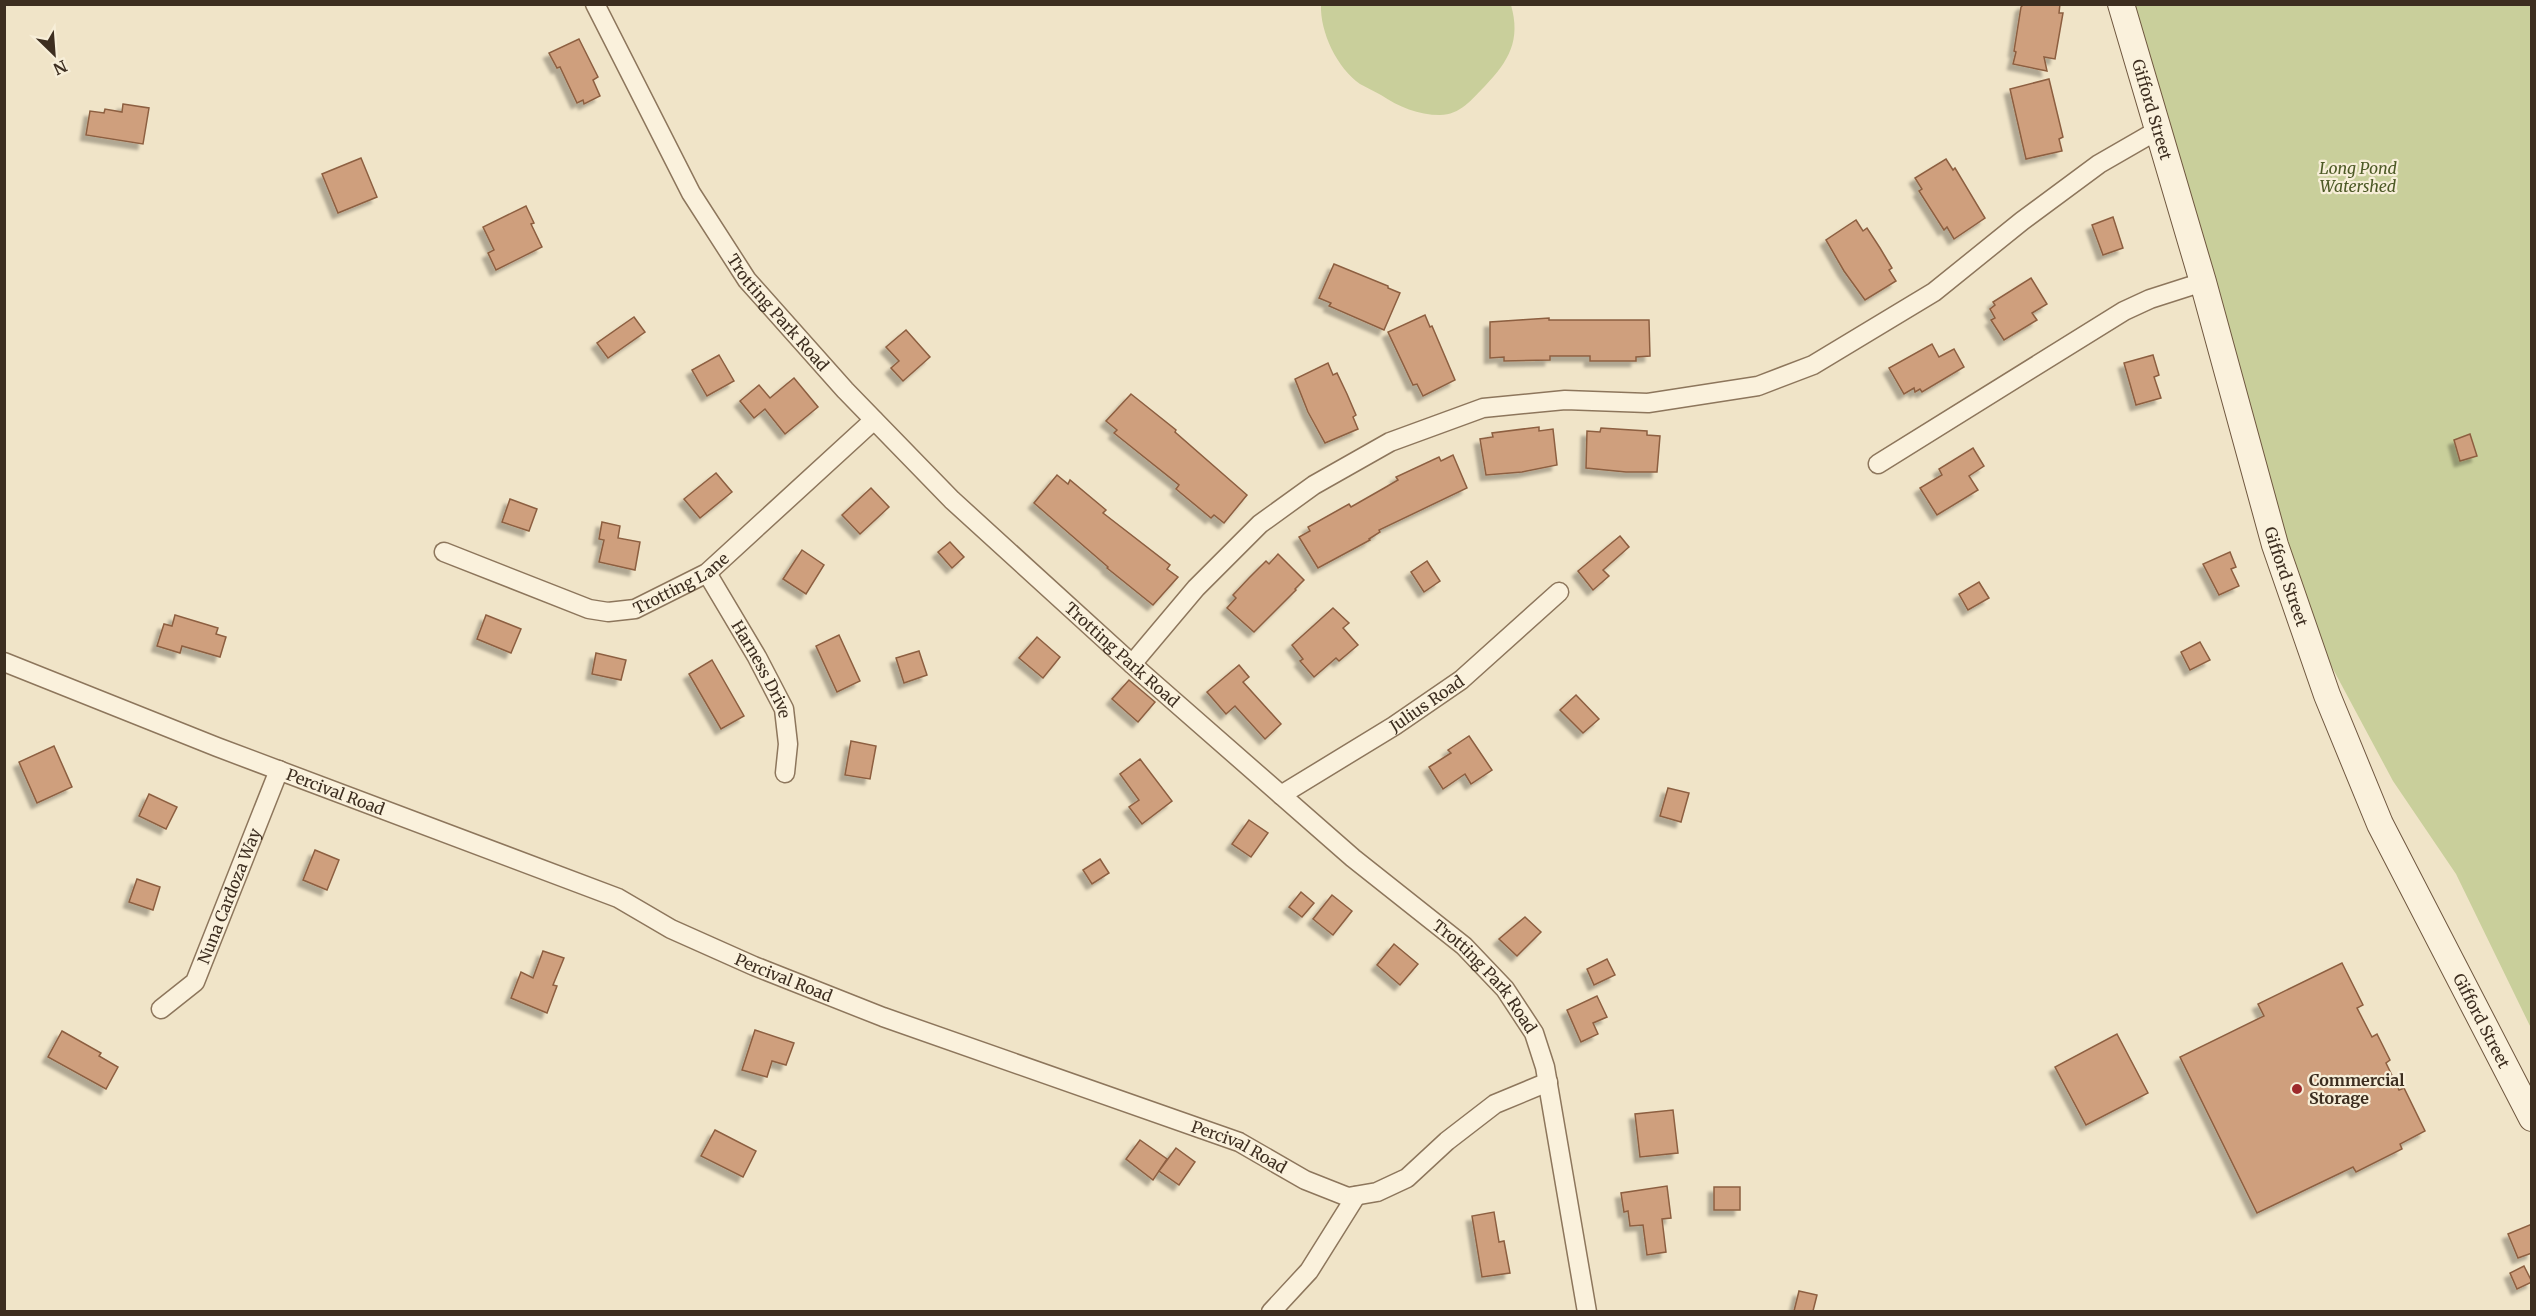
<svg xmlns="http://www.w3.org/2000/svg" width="2536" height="1316" viewBox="0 0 2536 1316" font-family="Merriweather,serif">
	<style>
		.green { fill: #c9cf9b }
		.building { fill: #cf9f7d; stroke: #8d5f41; stroke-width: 1.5; filter: url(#shadow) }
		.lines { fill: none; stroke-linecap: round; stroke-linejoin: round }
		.minor-casing { stroke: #8d765c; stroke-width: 21 }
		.secondary-casing { stroke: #6f573f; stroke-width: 28 }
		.minor { stroke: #faf1dc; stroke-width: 18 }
		.secondary { stroke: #faf1dc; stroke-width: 26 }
		.poi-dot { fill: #9e2a2b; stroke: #f7eed8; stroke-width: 2 }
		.labels { text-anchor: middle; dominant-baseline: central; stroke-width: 4.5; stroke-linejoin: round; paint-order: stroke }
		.street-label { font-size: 16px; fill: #3d2e20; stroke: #f7eed8 }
		.park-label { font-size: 16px; font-style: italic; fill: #4d5a26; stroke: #f7eed8 }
		.poi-label { font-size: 16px; font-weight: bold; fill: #3d2e20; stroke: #f7eed8; text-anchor: start }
	</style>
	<defs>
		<filter id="shadow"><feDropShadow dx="-5.5" dy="5.5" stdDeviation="1.5" flood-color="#0004"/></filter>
	</defs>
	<rect width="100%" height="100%" fill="#f0e4c8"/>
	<!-- green -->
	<g class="green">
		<path d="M1321,5H1511C1521,40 1509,61 1485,86C1472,99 1460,115 1440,115C1418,115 1399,107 1381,95C1374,91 1367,88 1360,84C1337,68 1320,32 1321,5Z"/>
		<path d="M2135,5H2531V1028L2456,874L2393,781L2303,613L2154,85Z"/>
	</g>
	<!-- building -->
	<g class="building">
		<path d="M2024,4H2060L2059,13H2063L2055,59L2044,57L2047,71L2013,64L2016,52L2014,51L2021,7Z"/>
		<path d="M579,39L598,77L593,80L600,96L584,104L583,100L577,103L560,67L557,68L549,53Z"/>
		<path d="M2049,79L2063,137L2059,139L2062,151L2026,159L2010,89Z"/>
		<path d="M123,104L149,108L143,144L86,135L90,111L104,113L105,109L122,112Z"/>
		<path d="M361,158L377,197L338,213L322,174Z"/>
		<path d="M1946,159L1953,170L1955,168L1985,218L1954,239L1947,227L1944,230L1919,191L1922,189L1915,178Z"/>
		<path d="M526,206L534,223L531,224L542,247L496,270L488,253L494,250L483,227Z"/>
		<path d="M2113,217L2123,248L2103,255L2092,225Z"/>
		<path d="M1856,220L1863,231L1867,228L1880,248L1892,268L1889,270L1896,281L1865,300L1844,271L1826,240Z"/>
		<path d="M1334,264L1388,286V288L1400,293L1384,330L1329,306L1331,303L1319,298Z"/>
		<path d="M2031,278L2047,304L2032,313L2037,320L2004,340L1991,320L1995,318L1990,309L1995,305L1993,302Z"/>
		<path d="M1425,315L1430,327L1432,326L1455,380L1423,396L1417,384L1413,385L1388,332Z"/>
		<path d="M634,317L645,332L608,358L597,343Z"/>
		<path d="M1549,318V320H1649L1650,356L1636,357V361H1590V356H1550V360L1504,361V357L1490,358V322Z"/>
		<path d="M906,330L930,357L903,381L891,368L899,361L886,347Z"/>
		<path d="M1932,344L1939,357L1954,349L1964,367L1922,392L1920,389L1915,392L1914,388L1904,394L1889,368Z"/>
		<path d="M719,355L734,381L707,396L692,370Z"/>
		<path d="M2153,355L2159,375L2154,377L2161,398L2136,405L2124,363Z"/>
		<path d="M1328,363L1333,375L1337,373L1347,394L1356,415L1353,417L1358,429L1325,443L1308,412L1295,379Z"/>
		<path d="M794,378L818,407L785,434L765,409L754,418L740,401L759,385L770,398Z"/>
		<path d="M1131,394L1176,430L1175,432L1247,495L1224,523L1214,515L1211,518L1176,489L1179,485L1114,433L1117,430L1106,421Z"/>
		<path d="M1539,427V431L1553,429L1557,465L1522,472L1486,475L1480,439L1493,437L1492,433Z"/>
		<path d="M1601,428L1647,431V435L1660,436L1657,472H1626L1586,468L1587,431L1600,432Z"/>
		<path d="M2470,434L2477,456L2460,461L2454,440Z"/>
		<path d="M1973,448L1984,466L1969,476L1978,490L1937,515L1920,488L1942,475L1939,469Z"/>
		<path d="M1453,455L1467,488L1379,530L1380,532L1369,539L1370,540L1318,568L1299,537L1310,531L1308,527L1349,504L1351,507L1386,487L1398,480L1396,477L1439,457L1441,461Z"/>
		<path d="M716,473L732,492L700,518L684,499Z"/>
		<path d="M1057,475L1068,484L1070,480L1106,510L1103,513L1170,565L1167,569L1178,577L1153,605L1107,568L1108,567L1034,503Z"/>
		<path d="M871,488L889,507L860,534L842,515Z"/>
		<path d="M510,499L537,509L529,531L502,522Z"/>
		<path d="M602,522L620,526L618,538L640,542L635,570L599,562L604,540L599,539Z"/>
		<path d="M1620,536L1629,547L1603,570L1609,576L1593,590L1578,571Z"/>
		<path d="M950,542L964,557L952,568L938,552Z"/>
		<path d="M802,550L824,565L806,594L783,579Z"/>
		<path d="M2230,552L2236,567L2231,569L2239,586L2219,595L2203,564Z"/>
		<path d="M1278,554L1304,580L1295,589L1296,590L1254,632L1227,608L1236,598L1233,595L1249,578L1266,561L1269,564Z"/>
		<path d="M1427,561L1440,581L1424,592L1411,572Z"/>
		<path d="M1979,582L1989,598L1968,610L1959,594Z"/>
		<path d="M1333,608L1349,623L1343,628L1358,645L1339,661L1336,658L1314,677L1300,661L1303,659L1292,645Z"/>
		<path d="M175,615L218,628L216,634L226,637L220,657L182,646L180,653L157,646L164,624L172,626Z"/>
		<path d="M486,615L521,629L511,653L477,639Z"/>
		<path d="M839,635L860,681L837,692L816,646Z"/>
		<path d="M1037,637L1060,657L1043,678L1019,658Z"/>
		<path d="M2200,642L2210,660L2190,670L2181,652Z"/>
		<path d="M919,651L927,675L904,683L896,658Z"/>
		<path d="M596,653L626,660L621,680L592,674Z"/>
		<path d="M712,660L744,716L721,729L689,674Z"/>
		<path d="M1239,665L1249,677L1243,682L1281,724L1265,739L1235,706L1226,714L1207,692Z"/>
		<path d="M1129,680L1155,702L1138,722L1112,699Z"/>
		<path d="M1576,695L1599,719L1583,733L1560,710Z"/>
		<path d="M1469,736L1492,770L1471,784L1465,774L1443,789L1429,767L1451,753L1448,750Z"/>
		<path d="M851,741L876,746L870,779L845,775Z"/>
		<path d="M54,746L72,787L37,803L19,762Z"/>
		<path d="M1140,759L1172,801L1142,824L1129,807L1139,800L1120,774Z"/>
		<path d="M1668,788L1689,793L1681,822L1660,816Z"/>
		<path d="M149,794L177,807L166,829L139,816Z"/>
		<path d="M1249,820L1268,833L1251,857L1232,844Z"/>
		<path d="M315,850L339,860L327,890L303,880Z"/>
		<path d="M1100,859L1109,873L1092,884L1083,870Z"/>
		<path d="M137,879L160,887L153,910L129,902Z"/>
		<path d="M1301,892L1314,903L1302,917L1289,907Z"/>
		<path d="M1332,895L1352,911L1333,935L1313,919Z"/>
		<path d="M1525,917L1541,932L1517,956L1499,939Z"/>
		<path d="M1394,944L1418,964L1400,985L1377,965Z"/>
		<path d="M543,951L564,958L553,985L557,986L547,1013L511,998L521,972L533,978Z"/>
		<path d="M1607,959L1615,975L1594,985L1587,969Z"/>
		<path d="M2342,963L2363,1005L2357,1008L2372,1037L2377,1034L2390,1060L2386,1063L2399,1090L2404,1088L2425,1131L2400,1144L2402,1149L2356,1172L2353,1167L2257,1213L2180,1057L2264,1016L2258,1004Z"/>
		<path d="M1597,996L1607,1017L1593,1023L1598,1034L1581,1042L1567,1010Z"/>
		<path d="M755,1030L794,1043L786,1065L772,1061L767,1077L742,1070Z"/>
		<path d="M62,1031L101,1053L99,1056L118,1067L106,1089L48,1057Z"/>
		<path d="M2117,1034L2148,1093L2086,1125L2055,1067Z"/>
		<path d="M1673,1110L1678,1153L1640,1157L1635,1114Z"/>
		<path d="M715,1130L756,1151L743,1177L701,1156Z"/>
		<path d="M1140,1140L1167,1159L1153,1180L1126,1159Z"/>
		<path d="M1176,1148L1195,1162L1179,1185L1159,1171Z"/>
		<path d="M1667,1186L1671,1218L1662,1219L1666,1252L1647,1255L1643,1225L1630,1226L1628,1211L1624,1212L1621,1193Z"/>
		<rect x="1714" y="1187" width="26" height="23"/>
		<path d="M1494,1212L1499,1242L1504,1241L1510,1273L1482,1277L1472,1216Z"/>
		<path d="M2532,1224V1253L2518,1258L2508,1234Z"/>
		<path d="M2524,1266L2532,1282L2517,1289L2510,1273Z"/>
		<path d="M1799,1291L1817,1295L1813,1311H1794Z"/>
	</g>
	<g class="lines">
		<!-- minor casing -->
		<g class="minor-casing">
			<g id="minor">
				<path id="s1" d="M595,4L691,193L747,280L845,390L952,500L1143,674L1353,858L1464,946L1505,989L1534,1033L1545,1067L1587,1312"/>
				<path d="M1878,464L2124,311L2150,299L2203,282"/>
				<path id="s2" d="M444,552L589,609L608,612L635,609L707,573L874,420"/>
				<path id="s3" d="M707,573L757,657L784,709L788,744L785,773"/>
				<path id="s4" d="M4,662L217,747L618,898L671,929L754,966L883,1017L1239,1142L1305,1180L1348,1197L1377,1192L1407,1178L1447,1141L1495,1104L1548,1082"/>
				<path d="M1132,664L1196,588L1260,524L1314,485L1390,442L1483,408L1565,400L1648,403L1758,386L1813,365L1934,292L2022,221L2099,164L2158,130"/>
				<path id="s5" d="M1281,795L1394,726L1461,680L1559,592"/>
				<path id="s6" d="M161,1009L195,982L279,770"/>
				<path d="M1271,1312L1309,1271L1356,1196"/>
			</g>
		</g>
		<!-- secondary casing -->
		<g class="secondary-casing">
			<g id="secondary">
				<path id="s7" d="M2121,4L2203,282L2275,545L2327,695L2380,824L2532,1118"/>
			</g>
		</g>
		<!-- minor -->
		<use href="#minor" class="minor"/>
		<!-- secondary -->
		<use href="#secondary" class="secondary"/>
	</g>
	<!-- markers -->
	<circle class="poi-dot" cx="2297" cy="1089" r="6"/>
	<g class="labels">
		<!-- street labels -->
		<g class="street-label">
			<text stroke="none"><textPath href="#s7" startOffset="110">Gifford Street</textPath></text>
			<text stroke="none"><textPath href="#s1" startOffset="360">Trotting Park Road</textPath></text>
			<text stroke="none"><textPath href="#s7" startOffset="596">Gifford Street</textPath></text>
			<text stroke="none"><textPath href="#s2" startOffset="255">Trotting Lane</textPath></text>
			<text stroke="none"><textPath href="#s1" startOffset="846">Trotting Park Road</textPath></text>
			<text stroke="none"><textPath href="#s3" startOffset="111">Harness Drive</textPath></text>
			<text stroke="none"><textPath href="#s5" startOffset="172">Julius Road</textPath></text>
			<text stroke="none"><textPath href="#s4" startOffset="356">Percival Road</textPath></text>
			<text stroke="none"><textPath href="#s6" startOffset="136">Nuna Cardoza Way</textPath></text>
			<text stroke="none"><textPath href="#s4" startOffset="842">Percival Road</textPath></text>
			<text stroke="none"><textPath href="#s1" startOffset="1332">Trotting Park Road</textPath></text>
			<text stroke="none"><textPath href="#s7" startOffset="1082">Gifford Street</textPath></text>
			<text stroke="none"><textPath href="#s4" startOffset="1328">Percival Road</textPath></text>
		</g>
		<!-- park labels -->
		<g class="park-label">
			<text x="2358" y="168">Long Pond<tspan x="2358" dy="18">Watershed</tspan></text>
		</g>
		<!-- poi labels -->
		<g class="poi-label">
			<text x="2309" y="1080">Commercial<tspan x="2309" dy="18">Storage</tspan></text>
		</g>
	</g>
	<!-- border -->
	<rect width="2536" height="1316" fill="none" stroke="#3d2e20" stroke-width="12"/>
	<!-- north arrow -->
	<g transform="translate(54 54) rotate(155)" stroke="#f7eed8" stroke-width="4.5" paint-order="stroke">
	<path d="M0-4.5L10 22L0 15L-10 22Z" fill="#3d2e20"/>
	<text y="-9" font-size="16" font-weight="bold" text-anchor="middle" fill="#3d2e20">N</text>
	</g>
</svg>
